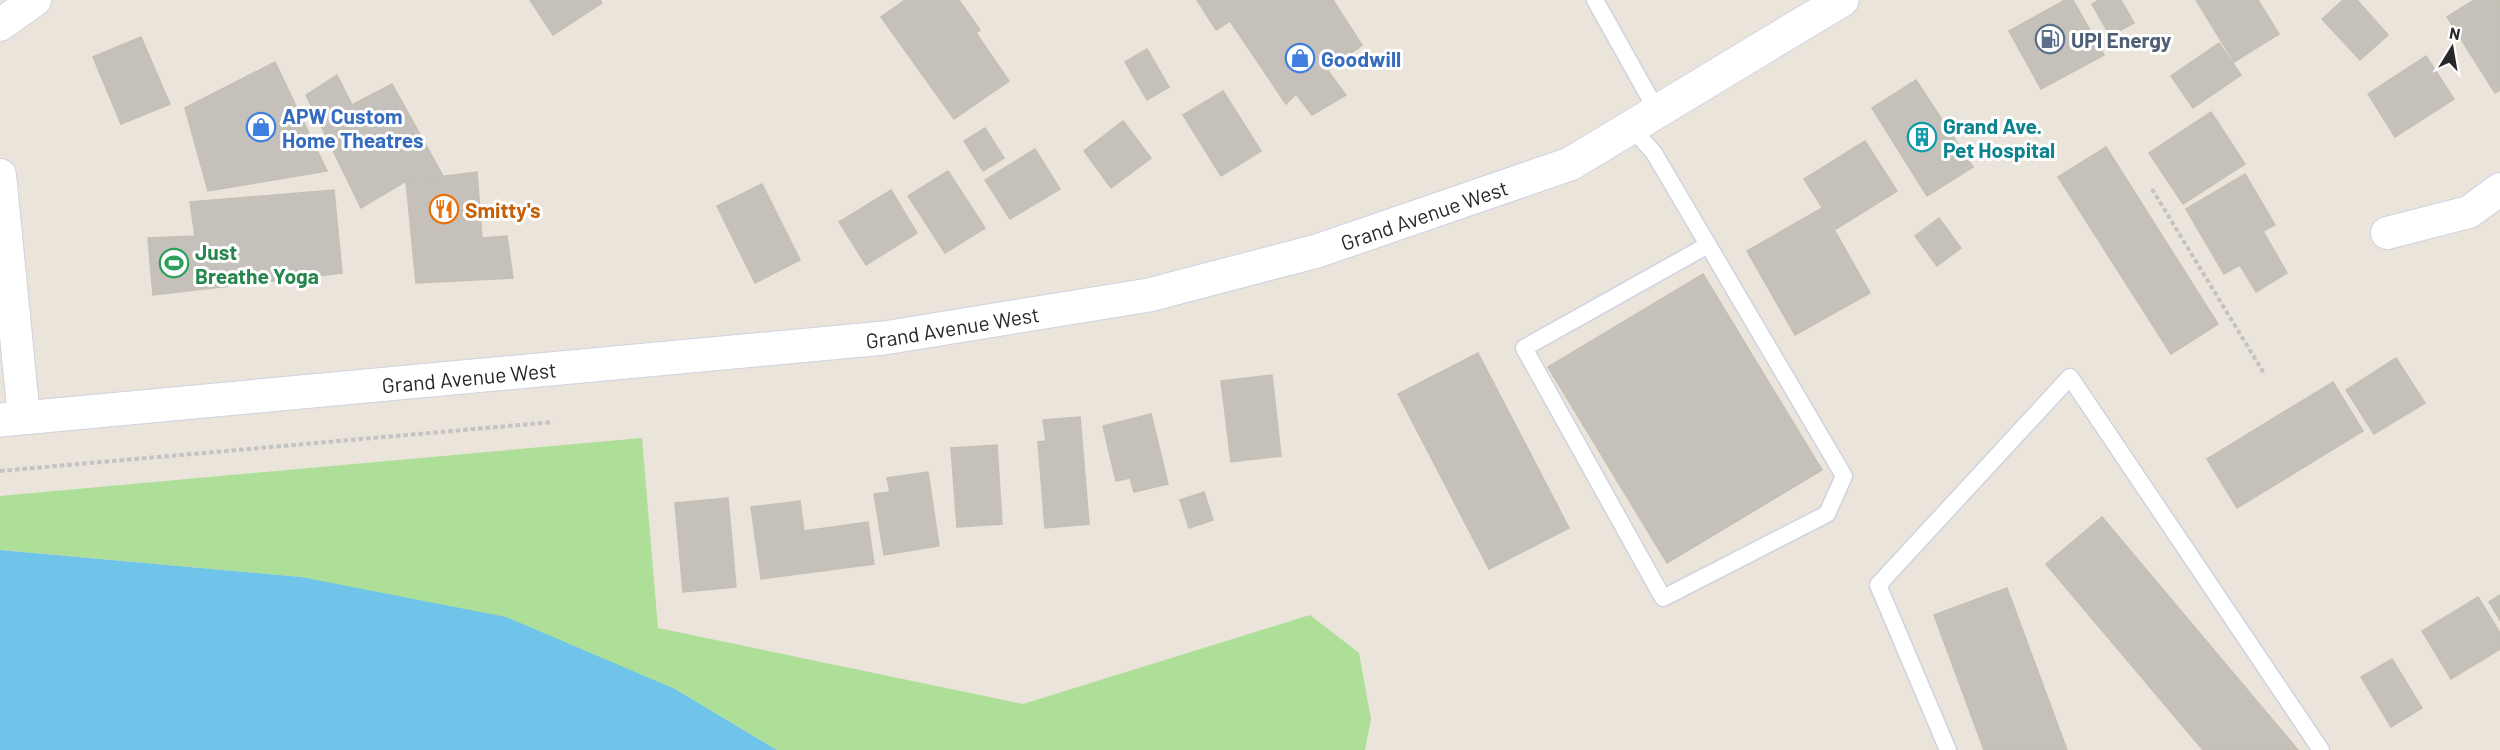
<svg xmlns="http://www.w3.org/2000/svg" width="2500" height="750" viewBox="0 0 2500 750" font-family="Barlow,sans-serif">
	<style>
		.green { fill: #addf98 }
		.water { fill: #70c4e9 }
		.building { fill: #c5c1ba; stroke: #c5c0b4; stroke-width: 1.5 }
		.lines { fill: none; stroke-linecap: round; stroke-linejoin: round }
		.service-casing { stroke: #cfd2e1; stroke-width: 19 }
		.minor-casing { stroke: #cfd2e1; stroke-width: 34 }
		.secondary-casing { stroke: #cfd2e1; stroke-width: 35 }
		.path { stroke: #c3c3c3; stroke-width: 4; stroke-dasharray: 4.5 3; stroke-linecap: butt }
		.service { stroke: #fff; stroke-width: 16 }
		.minor { stroke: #fff; stroke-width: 32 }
		.secondary { stroke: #fff; stroke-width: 33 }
		.labels { text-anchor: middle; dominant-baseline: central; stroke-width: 6; stroke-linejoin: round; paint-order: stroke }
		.service-label { font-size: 21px; font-weight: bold; fill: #4e5e75; stroke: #fff; text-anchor: start }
		.shop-label { font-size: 21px; font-weight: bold; fill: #366cbe; stroke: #fff; text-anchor: start }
		.culture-label { font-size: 21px; font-weight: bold; fill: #0d838f; stroke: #fff; text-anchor: start }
		.food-label { font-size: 21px; font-weight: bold; fill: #c56008; stroke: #fff; text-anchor: start }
		.street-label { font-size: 21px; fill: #282828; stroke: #fff }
		.leisure-label { font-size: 21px; font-weight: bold; fill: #27864d; stroke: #fff; text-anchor: start }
	</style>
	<rect width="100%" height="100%" fill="#eae4da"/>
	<!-- green -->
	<path class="green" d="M642,438L658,628L1023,704L1310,615L1359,653L1371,719L1365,750H777L675,689L301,577L0,550V496Z"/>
	<!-- water -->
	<path class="water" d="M0,550L301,577L506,617L675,689L777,750H0Z"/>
	<!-- building -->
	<g class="building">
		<path d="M530,0H600L602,3L553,35Z"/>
		<path d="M905,0H959L980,30L976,33L1009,81L954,119L881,17Z"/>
		<path d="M1197,0H1333L1362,45L1328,71L1346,95L1312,115L1296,94L1286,104L1230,21L1216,30Z"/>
		<path d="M2065,0H2073L2104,55L2041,89L2009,31Z"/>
		<path d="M2099,0H2121L2134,23L2110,36L2092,4Z"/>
		<path d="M2196,0H2258L2279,34L2234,62Z"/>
		<path d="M2343,0H2357L2388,35L2360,60L2322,19Z"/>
		<path d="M2474,0H2500V90L2495,93L2447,17Z"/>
		<path d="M141,37L170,104L121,124L93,57Z"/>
		<path d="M2219,43L2241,75L2193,108L2171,76Z"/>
		<path d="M1147,49L1169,87L1147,100L1125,62Z"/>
		<path d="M2426,56L2454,99L2395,137L2368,94Z"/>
		<path d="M275,62L327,171L208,191L185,108Z"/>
		<path d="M337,75L352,105L392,84L443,176L406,181L361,208L306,95Z"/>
		<path d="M1916,80L1973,167L1927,196L1872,108Z"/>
		<path d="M1223,91L1261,151L1221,176L1183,115Z"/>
		<path d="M2211,112L2245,164L2183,204L2149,153Z"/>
		<path d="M1123,121L1151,158L1111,188L1084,151Z"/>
		<path d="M985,128L1004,158L983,171L964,141Z"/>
		<path d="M1865,141L1897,191L1836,229L1804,179Z"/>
		<path d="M2106,147L2218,324L2171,354L2058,177Z"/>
		<path d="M1035,149L1060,189L1010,219L985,180Z"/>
		<path d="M948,171L985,228L945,253L908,196Z"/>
		<path d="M477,172L482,238L507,236L513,278L416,283L406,181Z"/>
		<path d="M2245,174L2275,225L2263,231L2287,273L2256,292L2240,265L2224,274L2186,209Z"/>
		<path d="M762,184L800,260L755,283L717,206Z"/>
		<path d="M334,190L342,273L153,295L148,238L195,236L190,202Z"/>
		<path d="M891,190L917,233L866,265L839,222Z"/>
		<path d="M1822,208L1870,293L1795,335L1747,251Z"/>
		<path d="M1939,218L1961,248L1937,266L1915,236Z"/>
		<path d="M1703,274L1822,470L1667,563L1548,367Z"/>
		<path d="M1478,353L1569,528L1489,569L1398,394Z"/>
		<path d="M2396,358L2425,403L2374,434L2346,390Z"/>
		<path d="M1272,375L1281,456L1231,462L1221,381Z"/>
		<path d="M2333,382L2363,431L2237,508L2207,459Z"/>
		<path d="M1151,414L1168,484L1134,492L1130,478L1116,481L1103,426Z"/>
		<path d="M1080,417L1089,524L1045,528L1038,442L1046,441L1043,420Z"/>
		<path d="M997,445L1002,524L957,527L951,448Z"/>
		<path d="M928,472L939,546L884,555L874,494L890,492L887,478Z"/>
		<path d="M1204,492L1213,520L1189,528L1180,500Z"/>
		<path d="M728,498L736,587L683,592L675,503Z"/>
		<path d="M800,501L804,531L868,522L874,564L761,579L751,507Z"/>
		<path d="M2102,517L2298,750H2203L2046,564Z"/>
		<path d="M2007,588L2067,750H1984L1934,615Z"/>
		<path d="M2500,595V620L2489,602Z"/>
		<path d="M2478,597L2500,633V649L2451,679L2422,631Z"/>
		<path d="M2392,659L2422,708L2391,727L2361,677Z"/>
	</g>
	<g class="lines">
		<!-- service casing -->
		<g class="service-casing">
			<g id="service">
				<path d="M1595,0L1657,111"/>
				<path d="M1631,127L1654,153L1844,476L1827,514L1663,598L1524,348L1708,245"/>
				<path d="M1948,750L1878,585L2070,377L2321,750"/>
			</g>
		</g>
		<!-- minor casing -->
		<g class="minor-casing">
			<g id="minor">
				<path d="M0,25L35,0"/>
				<path d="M0,175L24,417"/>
				<path d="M2387,233L2469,212L2500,189"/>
			</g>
		</g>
		<!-- secondary casing -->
		<g class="secondary-casing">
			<g id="secondary">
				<path id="s1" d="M0,420L884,338L1149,295L1317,251L1570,164L1842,0"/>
			</g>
		</g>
		<!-- path -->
		<g class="path">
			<path d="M2152,189L2265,375"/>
			<path d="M0,471L553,422"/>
		</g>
		<!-- service -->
		<use href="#service" class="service"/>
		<!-- minor -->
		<use href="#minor" class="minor"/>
		<!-- secondary -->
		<use href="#secondary" class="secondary"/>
	</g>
	<!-- icons -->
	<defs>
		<g id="fuel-ring" transform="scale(1.5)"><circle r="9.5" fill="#fff" stroke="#5c6f8a" stroke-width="1.5"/><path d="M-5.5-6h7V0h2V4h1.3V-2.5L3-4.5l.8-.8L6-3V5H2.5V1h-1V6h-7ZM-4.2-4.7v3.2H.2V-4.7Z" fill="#5c6f8a"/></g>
		<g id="shop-ring" transform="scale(1.5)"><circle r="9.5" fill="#fff" stroke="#3f7fe0" stroke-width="1.5"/><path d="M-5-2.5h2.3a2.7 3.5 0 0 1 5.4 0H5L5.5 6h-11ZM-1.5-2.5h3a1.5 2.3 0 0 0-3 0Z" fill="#3f7fe0"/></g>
		<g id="building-ring" transform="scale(1.5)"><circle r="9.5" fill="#fff" stroke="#0f9aa8" stroke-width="1.5"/><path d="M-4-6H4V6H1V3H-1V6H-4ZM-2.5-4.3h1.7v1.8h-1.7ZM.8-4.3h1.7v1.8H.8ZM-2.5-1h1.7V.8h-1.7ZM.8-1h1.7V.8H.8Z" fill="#0f9aa8"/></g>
		<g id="restaurant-ring" transform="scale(1.5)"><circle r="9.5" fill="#fff" stroke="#e8710a" stroke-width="1.5"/><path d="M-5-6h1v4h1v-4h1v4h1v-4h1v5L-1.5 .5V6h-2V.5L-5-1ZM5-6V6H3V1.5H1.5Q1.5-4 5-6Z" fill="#e8710a"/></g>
		<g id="stadium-ring" transform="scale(1.5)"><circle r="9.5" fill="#fff" stroke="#2e9e5b" stroke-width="1.5"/><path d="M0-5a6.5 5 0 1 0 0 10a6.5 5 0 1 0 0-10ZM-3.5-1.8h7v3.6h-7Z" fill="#2e9e5b"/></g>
	</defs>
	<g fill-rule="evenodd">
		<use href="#fuel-ring" x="2050" y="39"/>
		<use href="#shop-ring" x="1300" y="58"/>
		<use href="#shop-ring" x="261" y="127"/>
		<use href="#building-ring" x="1922" y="137"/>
		<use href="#restaurant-ring" x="444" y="209"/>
		<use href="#stadium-ring" x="174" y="263"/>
	</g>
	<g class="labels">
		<!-- service labels -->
		<g class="service-label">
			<text x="2071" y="39">UPI Energy</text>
		</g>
		<!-- shop labels -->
		<g class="shop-label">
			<text x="1321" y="58">Goodwill</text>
			<text x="282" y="115">APW Custom<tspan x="282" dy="24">Home Theatres</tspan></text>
		</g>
		<!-- culture labels -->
		<g class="culture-label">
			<text x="1943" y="125">Grand Ave.<tspan x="1943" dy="24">Pet Hospital</tspan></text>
		</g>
		<!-- food labels -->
		<g class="food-label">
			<text x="465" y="209">Smitty's</text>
		</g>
		<!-- street labels -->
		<g class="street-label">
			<text stroke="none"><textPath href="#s1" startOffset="1443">Grand Avenue West</textPath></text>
			<text stroke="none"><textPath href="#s1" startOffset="957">Grand Avenue West</textPath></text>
			<text stroke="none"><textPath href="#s1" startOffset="471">Grand Avenue West</textPath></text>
		</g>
		<!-- leisure labels -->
		<g class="leisure-label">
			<text x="195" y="251">Just<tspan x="195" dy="24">Breathe Yoga</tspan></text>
		</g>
	</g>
	<!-- north arrow -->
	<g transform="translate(2452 48) rotate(11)" stroke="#ffffff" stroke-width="4.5" paint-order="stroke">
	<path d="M0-4.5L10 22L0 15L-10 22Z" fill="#282828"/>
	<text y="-9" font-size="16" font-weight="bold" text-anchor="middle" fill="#282828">N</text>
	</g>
</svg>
